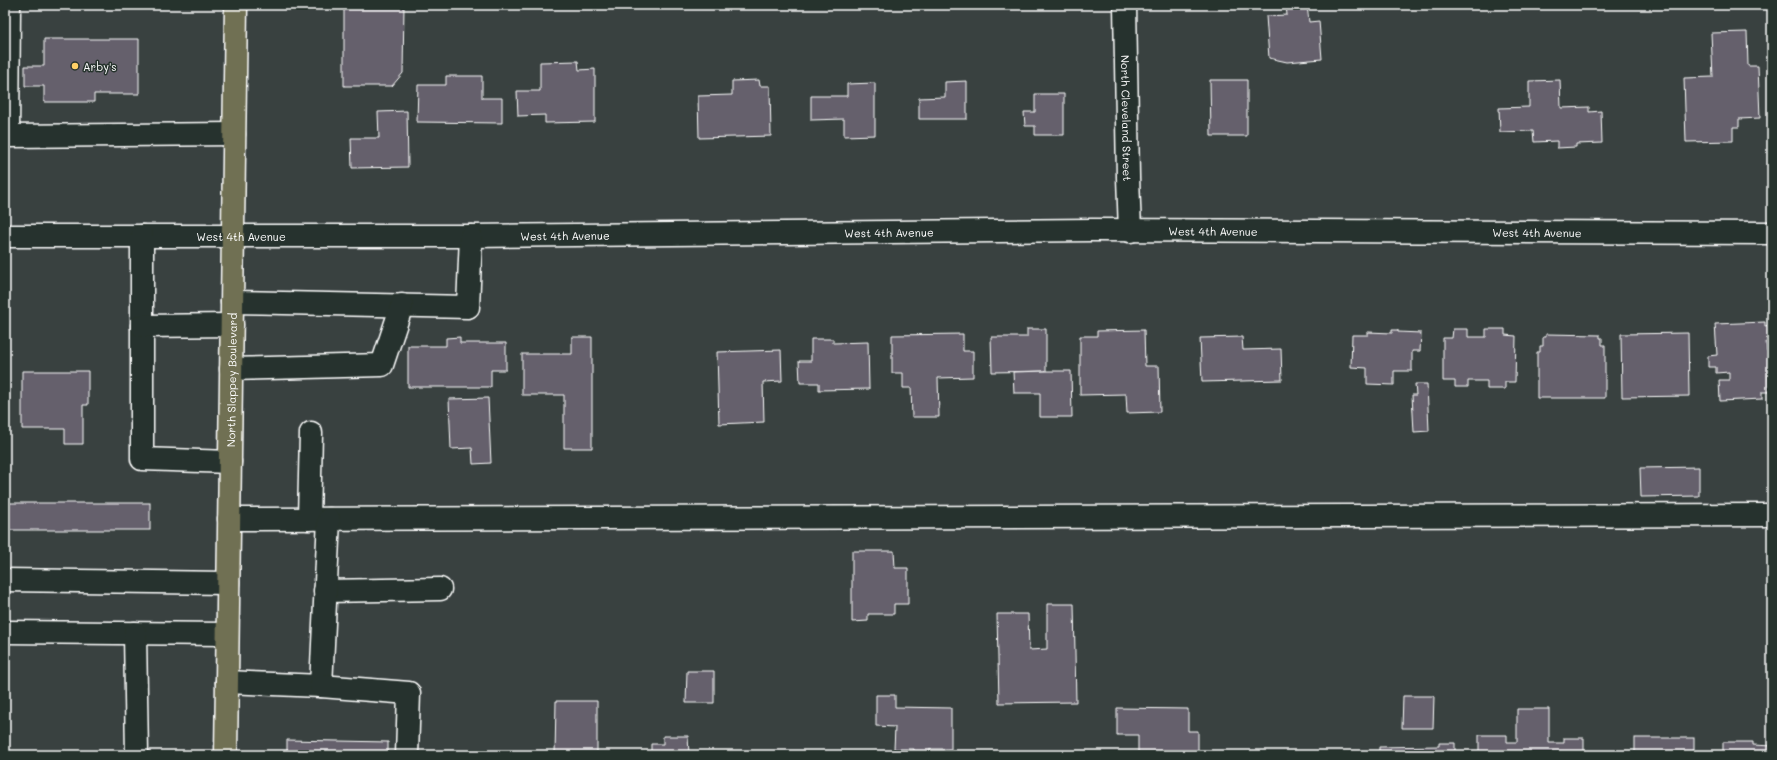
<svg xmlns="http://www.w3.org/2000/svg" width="1777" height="760" viewBox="0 0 1777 760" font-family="Mali,sans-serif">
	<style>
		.building { fill: #65616c; stroke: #fff }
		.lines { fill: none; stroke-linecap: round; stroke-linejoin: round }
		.minor-casing { stroke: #fff; stroke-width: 25 }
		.major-casing { stroke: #fff; stroke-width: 25 }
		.minor { stroke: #26332d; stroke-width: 22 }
		.major { stroke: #706f52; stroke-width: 22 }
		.poi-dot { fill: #ffd166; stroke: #26332d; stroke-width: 1.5 }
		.labels { text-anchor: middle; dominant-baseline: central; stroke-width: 3; stroke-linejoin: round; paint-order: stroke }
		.poi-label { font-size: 11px; fill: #fff; stroke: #26332d; text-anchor: start }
		.street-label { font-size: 11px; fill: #fff; stroke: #26332d }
	</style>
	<rect width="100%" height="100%" fill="#394140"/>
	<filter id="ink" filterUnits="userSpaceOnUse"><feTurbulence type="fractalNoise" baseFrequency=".025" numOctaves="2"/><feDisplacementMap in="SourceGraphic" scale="8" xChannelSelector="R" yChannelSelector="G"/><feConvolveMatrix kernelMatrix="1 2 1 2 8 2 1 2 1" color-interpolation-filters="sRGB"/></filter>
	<g filter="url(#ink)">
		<!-- building -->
		<g class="building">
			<path d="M344,5H404L403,73L392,86H344Z"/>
			<path d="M1286,5H1307L1309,22L1319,21L1322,59L1287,62L1269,58L1266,16L1287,15Z"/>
			<path d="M1747,32L1748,66H1758L1760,118L1739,119V127H1733V141L1686,142L1684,78L1713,77L1711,33Z"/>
			<path d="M44,39H139V94H94V102H44V86H25V66H44Z"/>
			<path d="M578,61L579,70L595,69V122L545,123V115L518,116L517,91H540V62Z"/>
			<path d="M446,76H482V98H502V123L417,122L418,85H446Z"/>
			<path d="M759,80L760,86H770L771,136L699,138L698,96L732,95V81Z"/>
			<path d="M1210,80H1247V136H1211Z"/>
			<path d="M1560,80L1561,108L1589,107V112L1601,111L1602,143L1576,144V147L1557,148V141L1534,142L1533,131L1500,132L1499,108L1529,107V81Z"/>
			<path d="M967,81V119H919V98L945,97V82Z"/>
			<path d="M875,83V135L844,136V119L811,120V96H847V84Z"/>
			<path d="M1035,94H1064V135H1035V126H1025L1024,112H1035Z"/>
			<path d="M407,111L408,167L352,168L351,138H379L378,112Z"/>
			<path d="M1765,322V326L1770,325L1771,342H1766L1767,351H1772V370H1768L1769,392H1762V399L1720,401L1719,380H1729V372L1716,373V367H1708V356L1717,355L1715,324Z"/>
			<path d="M1027,329H1046V371L992,372L991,337H1027Z"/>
			<path d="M1453,329H1468V337H1486V329H1505V335L1516,336L1515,382H1505V389H1487V381H1468V387H1455V381H1443V338H1452Z"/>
			<path d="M1144,330L1145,366H1159L1160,412L1127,413L1126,394L1080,395V336H1097V331Z"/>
			<path d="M1392,330H1398V332L1421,333L1420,351H1412V371H1394V385L1367,384V368L1351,367L1352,335H1368V332L1392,333Z"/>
			<path d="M1688,333L1689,396L1622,397L1621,334Z"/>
			<path d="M963,334V351H973V377L938,378L939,417H912L911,388H903V373H892V335Z"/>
			<path d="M1546,334L1600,335V338H1602V345H1605V398H1537V352H1540V346H1543V337H1546Z"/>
			<path d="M460,337V343H506V370H491V387H408V346H446V338Z"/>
			<path d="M572,337H592V448H564V395H522V354H572Z"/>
			<path d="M1242,337L1243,350L1281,349L1282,380L1202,382L1200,338Z"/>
			<path d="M811,339H833V343L868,342L869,389L819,390V383H800L799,361H811Z"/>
			<path d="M781,350L782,381L763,382L764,422L719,424L717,352Z"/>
			<path d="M22,371H88V405H83V444H65V429H22Z"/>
			<path d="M1046,371H1071L1072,417H1040V393H1014L1013,372Z"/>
			<path d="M1415,384H1427L1429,431L1414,432L1412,395H1416Z"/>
			<path d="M488,398L491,463L473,464L472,448L451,449L449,399Z"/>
			<path d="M1699,467V496L1641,497L1640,468Z"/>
			<rect x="5" y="503" width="145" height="27"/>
			<path d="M852,551H894L895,568H908V604H894V614H868V621L852,622Z"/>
			<path d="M1047,604H1074L1076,702L999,703L997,614H1028L1029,650L1047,649Z"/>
			<path d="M687,671H714V703H686Z"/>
			<path d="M876,695H895V707L951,708V749H930V754H914V749H894L895,727L876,726Z"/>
			<path d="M1403,696H1434L1433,728H1402Z"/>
			<path d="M556,701H597V755H555Z"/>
			<path d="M1117,708L1188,709V731H1198V755H1138V735H1117Z"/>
			<path d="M1517,709H1549V743H1564V738H1584V755H1479V735H1507V742H1517Z"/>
			<path d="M663,736H688L689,755H651V744H663Z"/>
			<rect x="1635" y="738" width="59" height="17"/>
			<path d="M287,740L388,742V755H287Z"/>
			<path d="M1723,742H1753V745L1772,746V755H1723Z"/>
			<path d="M1439,743H1455V755H1379V747L1439,746Z"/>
		</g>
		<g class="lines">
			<!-- minor casing -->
			<g class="minor-casing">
				<g id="minor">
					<path d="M9,5L8,136L234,134"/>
					<path id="s1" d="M1125,5L1128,177L1130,231"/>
					<path id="s2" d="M5,236H471L1092,230L1772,233"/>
					<path d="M142,236V459L230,462"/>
					<path d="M232,302L468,307L471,236"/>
					<path d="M142,326L232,325"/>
					<path d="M231,369L382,365L402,305"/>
					<path d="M229,519L1772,515"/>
					<path d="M309,519L311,433"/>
					<path d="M5,580L228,583"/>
					<path d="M325,591L440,589"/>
					<path d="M5,632L227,634"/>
					<path d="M135,633L137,755"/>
					<path d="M227,682L321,686L329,519"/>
					<path d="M321,686L409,693L407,755"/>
				</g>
			</g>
			<!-- major casing -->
			<g class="major-casing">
				<g id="major">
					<path id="s3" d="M226,755L236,5"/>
				</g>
			</g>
			<!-- minor -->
			<use href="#minor" class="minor"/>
			<!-- major -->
			<use href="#major" class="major"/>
		</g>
	</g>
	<!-- markers -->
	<circle class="poi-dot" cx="75" cy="66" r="4"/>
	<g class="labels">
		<!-- poi labels -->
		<g class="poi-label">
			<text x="83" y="66">Arby's</text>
		</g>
		<!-- street labels -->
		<g class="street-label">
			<text stroke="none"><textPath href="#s1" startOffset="113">North Cleveland Street</textPath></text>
			<text stroke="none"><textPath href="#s2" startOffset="1208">West 4th Avenue</textPath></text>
			<text stroke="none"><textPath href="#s2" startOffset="1532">West 4th Avenue</textPath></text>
			<text stroke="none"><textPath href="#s2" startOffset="884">West 4th Avenue</textPath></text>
			<text stroke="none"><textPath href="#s2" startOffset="236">West 4th Avenue</textPath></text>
			<text stroke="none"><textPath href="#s2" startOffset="560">West 4th Avenue</textPath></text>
			<text stroke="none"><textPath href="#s3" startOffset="375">North Slappey Boulevard</textPath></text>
		</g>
	</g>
	<!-- margin -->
	<rect width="1777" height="760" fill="none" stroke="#26332d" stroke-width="20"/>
	<rect x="10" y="10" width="1757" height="740" fill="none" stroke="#fff" stroke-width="1.5" filter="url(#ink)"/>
</svg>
